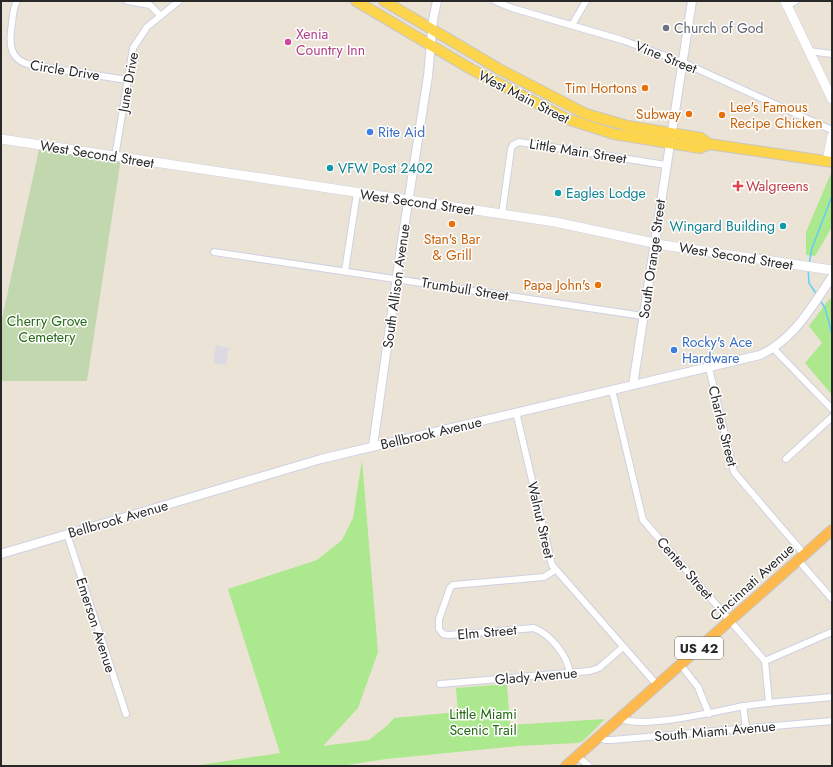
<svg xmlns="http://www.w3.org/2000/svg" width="833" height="767" viewBox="0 0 833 767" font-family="Jost,sans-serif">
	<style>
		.industrial { fill: #dcd9e3 }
		.green { fill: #ace88e }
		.cemetery { fill: #c1d7ad }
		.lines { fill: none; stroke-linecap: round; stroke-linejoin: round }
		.stream { stroke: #60cef8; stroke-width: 1.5 }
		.minor-casing { stroke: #cdd1e2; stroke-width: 8 }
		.tertiary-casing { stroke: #cdd1e2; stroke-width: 10 }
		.secondary-casing { stroke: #cdd1e2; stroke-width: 10 }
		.primary-casing { stroke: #c7c7c7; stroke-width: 12 }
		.trunk-casing { stroke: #c7c7c7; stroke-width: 12 }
		.minor { stroke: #fff; stroke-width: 6 }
		.tertiary { stroke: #fff; stroke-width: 8 }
		.secondary { stroke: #fff; stroke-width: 9 }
		.primary { stroke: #fcd54c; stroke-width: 10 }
		.trunk { stroke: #feb94e; stroke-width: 10 }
		.worship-dot { fill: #6b7280; stroke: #fff; stroke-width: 1.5 }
		.hotel-dot { fill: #d1479c; stroke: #fff; stroke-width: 1.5 }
		.food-dot { fill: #e8710a; stroke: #fff; stroke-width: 1.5 }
		.shop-dot { fill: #3f7fe0; stroke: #fff; stroke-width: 1.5 }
		.culture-dot { fill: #0f9aa8; stroke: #fff; stroke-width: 1.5 }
		.health-dot { fill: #e0444e; stroke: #fff; stroke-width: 1.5 }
		.labels { text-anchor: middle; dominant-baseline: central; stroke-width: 3; stroke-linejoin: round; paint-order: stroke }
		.shield { fill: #fff; stroke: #686868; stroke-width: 1 }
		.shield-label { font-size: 13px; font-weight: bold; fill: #282828 }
		.worship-label { font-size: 14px; fill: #5b616d; stroke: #fff; text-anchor: start }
		.hotel-label { font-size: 14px; fill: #b23c85; stroke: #fff; text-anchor: start }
		.street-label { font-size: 14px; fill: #282828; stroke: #fff }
		.food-label { font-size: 14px; fill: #c56008; stroke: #fff; text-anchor: end }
		.shop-label { font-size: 14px; fill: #366cbe; stroke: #fff; text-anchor: start }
		.culture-label { font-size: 14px; fill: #0d838f; stroke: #fff; text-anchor: start }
		.health-label { font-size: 14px; fill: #be3a42; stroke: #fff; text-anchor: start }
		.park-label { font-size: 14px; fill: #246913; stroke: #fff }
	</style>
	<rect width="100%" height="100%" fill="#ece3d7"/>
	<!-- industrial -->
	<path class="industrial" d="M216,345L229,348L226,365L213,363Z"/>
	<!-- green -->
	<g class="green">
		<path d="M832,171V227L815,256L806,255V232Z"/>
		<path d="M830,298L832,305V395L805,363L822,343L809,326Z"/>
		<path d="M362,460L378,652L358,708L323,746L369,740L388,725L394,718L458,712L456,688L507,684L510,725L605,719L583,741L578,743L518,746L386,759L341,766H193L280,753L228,589L317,560L342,540L353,518Z"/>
	</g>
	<!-- cemetery -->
	<path class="cemetery" d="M40,145L121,158L87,381H1V323Z"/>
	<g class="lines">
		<!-- stream -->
		<g class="stream">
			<path d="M809,264L812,248L832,196"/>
			<path d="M808,269L809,283L817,295"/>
			<path d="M820,300L825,308L832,334"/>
		</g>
		<!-- minor casing -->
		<g class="minor-casing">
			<g id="minor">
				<path d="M17,1C13,8 13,15 12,23C9,42 8,60 31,65L127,80"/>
				<path d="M127,1L150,5L161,16"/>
				<path d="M495,1L512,8L622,40L682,62L832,130"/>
				<path d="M787,6L796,1"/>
				<path d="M572,25L586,1"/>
				<path d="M809,51L832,54"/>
				<path d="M115,157L133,48L147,27L179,1"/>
				<path d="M502,214L511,149L513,145L519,142L666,165"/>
				<path d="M214,252L643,316"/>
				<path d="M345,271L357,193"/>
				<path d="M773,348L832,409"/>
				<path d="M709,368L734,472L804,554"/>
				<path d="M612,390L643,520L765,661L769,703"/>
				<path d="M516,412L552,565L657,685"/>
				<path d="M786,459L832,417"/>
				<path d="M67,534L126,714"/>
				<path d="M798,560L832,599"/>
				<path d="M555,570L544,577L453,585L450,588L439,619V629L443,634L448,635L534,628C551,635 567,655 570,673"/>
				<path d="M765,661L832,632"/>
				<path d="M680,664L698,687L709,714"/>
				<path d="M440,684L590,671L599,668L623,647"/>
				<path d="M743,706L746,728"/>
				<path d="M620,718C642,730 717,711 744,706C773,702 803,700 832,697"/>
				<path d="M599,737L605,740H612L832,721"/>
				<path d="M577,756L589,766"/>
			</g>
		</g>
		<!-- tertiary casing -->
		<g class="tertiary-casing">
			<g id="tertiary">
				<path d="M633,385L692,1"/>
				<path d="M373,446L402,241L428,76L433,20L437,1"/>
				<path d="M1,554L321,459L760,355C794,340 812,306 832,277"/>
			</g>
		</g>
		<!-- secondary casing -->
		<g class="secondary-casing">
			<g id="secondary">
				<path d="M785,1L832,99"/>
				<path d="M1,139L555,222L663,245L832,270"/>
				<path d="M827,161L832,136"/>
			</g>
		</g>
		<!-- primary casing -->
		<g class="primary-casing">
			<g id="primary">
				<path d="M356,1L471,69L567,119L614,134L700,148L709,144"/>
				<path d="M384,1L499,69L586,114L628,126L701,138L709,144L832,162"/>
			</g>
		</g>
		<!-- trunk casing -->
		<g class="trunk-casing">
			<path id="trunk" d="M566,766L832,530"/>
		</g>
		<!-- minor -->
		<use href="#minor" class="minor"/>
		<!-- tertiary -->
		<use href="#tertiary" class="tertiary"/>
		<!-- secondary -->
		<use href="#secondary" class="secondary"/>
		<!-- primary -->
		<use href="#primary" class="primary"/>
		<!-- trunk -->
		<use href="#trunk" class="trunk"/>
	</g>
	<!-- markers -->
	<circle class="worship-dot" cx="666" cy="28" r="4"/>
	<circle class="hotel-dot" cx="288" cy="42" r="4"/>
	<g class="food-dot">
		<circle cx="645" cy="88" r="4"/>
		<circle cx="689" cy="114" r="4"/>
		<circle cx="722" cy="115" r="4"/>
		<circle cx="452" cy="224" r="4"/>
		<circle cx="598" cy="285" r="4"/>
	</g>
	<g class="shop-dot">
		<circle cx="370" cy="132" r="4"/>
		<circle cx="674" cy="350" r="4"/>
	</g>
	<g class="culture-dot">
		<circle cx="330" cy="168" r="4"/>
		<circle cx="558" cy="193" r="4"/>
		<circle cx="783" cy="226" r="4"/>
	</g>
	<path class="health-dot" d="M736 180h4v4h4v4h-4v4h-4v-4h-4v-4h4z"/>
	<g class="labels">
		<!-- shield labels -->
		<rect class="shield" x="675" y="637" width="48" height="22" rx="3"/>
		<g class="shield-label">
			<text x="699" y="648">US 42</text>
		</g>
		<!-- worship labels -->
		<g class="worship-label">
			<text x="674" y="28">Church of God</text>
		</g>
		<!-- hotel labels -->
		<g class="hotel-label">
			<text x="296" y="34">Xenia<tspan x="296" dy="16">Country Inn</tspan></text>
		</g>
		<!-- street labels -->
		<g class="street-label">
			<text transform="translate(666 57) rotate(22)">Vine Street</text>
			<text transform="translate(65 70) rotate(9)">Circle Drive</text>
			<text transform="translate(128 82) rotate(-80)">June Drive</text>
			<text transform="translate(524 97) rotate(27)">West Main Street</text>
			<text transform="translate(578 151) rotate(9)">Little Main Street</text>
			<text transform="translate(97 154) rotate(9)">West Second Street</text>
			<text transform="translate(417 202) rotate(8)">West Second Street</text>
			<text transform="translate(736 256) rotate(9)">West Second Street</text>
			<text transform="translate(652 259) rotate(-82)">South Orange Street</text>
			<text transform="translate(396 286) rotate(-82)">South Allison Avenue</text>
			<text transform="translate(465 289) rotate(9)">Trumbull Street</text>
			<text transform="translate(723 426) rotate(76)">Charles Street</text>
			<text transform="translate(431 433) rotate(-13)">Bellbrook Avenue</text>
			<text transform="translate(118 519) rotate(-16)">Bellbrook Avenue</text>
			<text transform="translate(541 520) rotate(77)">Walnut Street</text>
			<text transform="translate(685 568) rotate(49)">Center Street</text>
			<text transform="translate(752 582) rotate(-42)">Cincinnati Avenue</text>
			<text transform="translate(96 625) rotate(72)">Emerson Avenue</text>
			<text transform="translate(487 632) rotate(-5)">Elm Street</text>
			<text transform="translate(536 676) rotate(-5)">Glady Avenue</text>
			<text transform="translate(715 731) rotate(-5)">South Miami Avenue</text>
		</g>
		<!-- food labels -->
		<g class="food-label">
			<text x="637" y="88">Tim Hortons</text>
			<text x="730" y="107" text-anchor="start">Lee's Famous<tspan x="730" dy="16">Recipe Chicken</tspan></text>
			<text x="681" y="114">Subway</text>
			<text x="452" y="239" text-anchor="middle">Stan's Bar<tspan x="452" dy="16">&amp; Grill</tspan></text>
			<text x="590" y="285">Papa John's</text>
		</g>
		<!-- shop labels -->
		<g class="shop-label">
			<text x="378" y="132">Rite Aid</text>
			<text x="682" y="342">Rocky's Ace<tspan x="682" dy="16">Hardware</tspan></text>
		</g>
		<!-- culture labels -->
		<g class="culture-label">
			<text x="338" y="168">VFW Post 2402</text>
			<text x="566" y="193">Eagles Lodge</text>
			<text x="775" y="226" text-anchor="end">Wingard Building</text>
		</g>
		<!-- health labels -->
		<g class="health-label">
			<text x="746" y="186">Walgreens</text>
		</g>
		<!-- park labels -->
		<g class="park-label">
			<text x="47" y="321">Cherry Grove<tspan x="47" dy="16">Cemetery</tspan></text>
			<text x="483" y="714">Little Miami<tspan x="483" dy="16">Scenic Trail</tspan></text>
		</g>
	</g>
	<!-- border -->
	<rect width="833" height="767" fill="none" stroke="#282828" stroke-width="4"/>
</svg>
